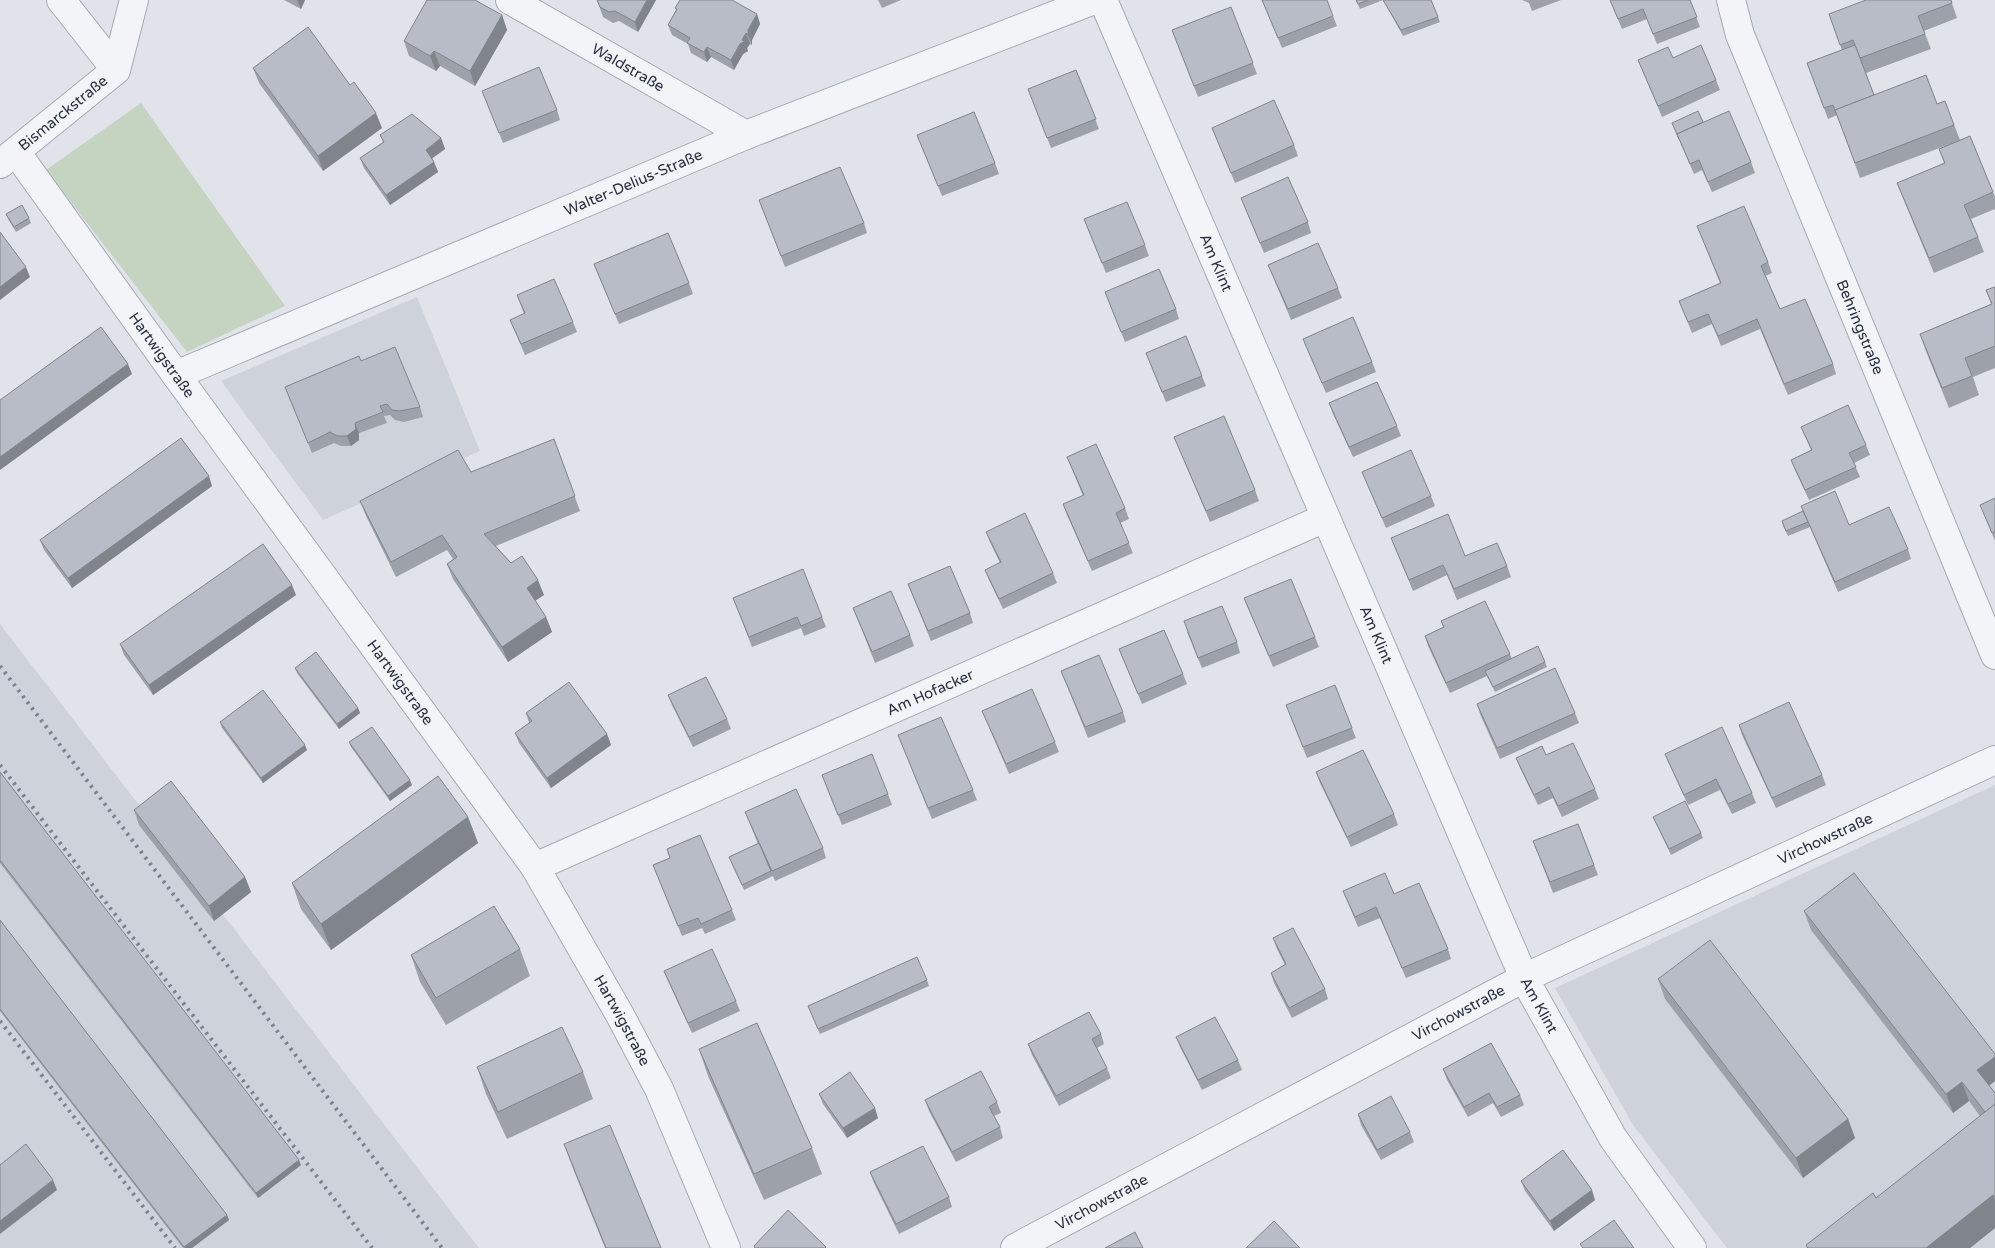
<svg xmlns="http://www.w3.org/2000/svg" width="1995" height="1248" viewBox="0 0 1995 1248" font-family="'Varela Round',sans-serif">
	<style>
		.built { fill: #ced2db }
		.green { fill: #c5d3c1 }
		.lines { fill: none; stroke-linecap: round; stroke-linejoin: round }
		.minor-casing { stroke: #a5aab3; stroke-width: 30 }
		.minor { stroke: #f3f4f7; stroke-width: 28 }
		.rail { stroke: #798293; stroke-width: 4; stroke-dasharray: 2.5 5; stroke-linecap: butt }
		.wall { fill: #9da2aa }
		.shaded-wall { fill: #80848b }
		.building { fill: #b7bcc6; stroke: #80848b }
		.labels { text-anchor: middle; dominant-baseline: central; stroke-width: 4.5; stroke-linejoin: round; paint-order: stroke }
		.street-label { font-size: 15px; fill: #283041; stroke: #f0f2f7 }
	</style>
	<rect width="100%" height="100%" fill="#e0e3e9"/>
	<!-- built -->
	<g class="built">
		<path d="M417,297L480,451L323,520L221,381Z"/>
		<path d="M0,624L479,1248H0Z"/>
		<path d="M1995,785V1248H1727L1633,1125L1555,988Z"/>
	</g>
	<!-- green -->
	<path class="green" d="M141,103L285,306L187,352L46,170Z"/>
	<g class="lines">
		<!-- minor casing -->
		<g class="minor-casing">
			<g id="minor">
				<path d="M61,0L116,70"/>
				<path id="s1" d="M510,0L746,135"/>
				<path id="s2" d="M1103,0L1524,978L1613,1138L1692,1248"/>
				<path id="s3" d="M1731,0L1740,35L1995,655"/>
				<path id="s4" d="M16,152L176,375L535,867L620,1015L659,1089L726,1248"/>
				<path id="s5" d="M0,164L116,70L134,0"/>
				<path id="s6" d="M176,375L746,135L1094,0"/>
				<path id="s7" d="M535,867L1325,518"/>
				<path id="s8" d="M1015,1248L1524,978L1995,760"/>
			</g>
		</g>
		<!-- minor -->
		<use href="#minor" class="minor"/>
		<!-- rail -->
		<g class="rail">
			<path d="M0,666L442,1248"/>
			<path d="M0,765L372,1248"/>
			<path d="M0,1021L175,1248"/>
		</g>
	</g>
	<!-- wall -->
	<g class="wall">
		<path d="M284,0H305L301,9Z"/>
		<path d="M597,0H656L638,32L619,21L613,23L603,17Z"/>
		<path d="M878,0H901L882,8Z"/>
		<path d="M1262,0L1333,16L1337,26L1282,48Z"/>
		<path d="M1356,0H1431L1440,22L1403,36L1383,0L1360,9Z"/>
		<path d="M1522,0H1561L1532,11L1529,3Z"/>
		<path d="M1610,0H1690L1700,27L1657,44L1647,19L1622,29Z"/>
		<path d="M1951,0L1957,18L1924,31L1931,49L1866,73L1874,95L1937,104L1945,101L1960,140L1970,136L1995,197V209L1971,219L1984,252L1934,273L1903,198L1897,183L1944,163L1939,149L1958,141L1860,178L1837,115L1828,119L1807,63L1842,50L1829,14Z"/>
		<path d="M1231,7L1257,74L1198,97L1172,30Z"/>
		<path d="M675,8L757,14L760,24L752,40V45L750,44L747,48L748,51L743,54L734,70L711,57L707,62L691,53L688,44L672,35L668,25L676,10Z"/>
		<path d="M502,15L507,30L475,86L440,66L436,71L409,56L404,41Z"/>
		<path d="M1673,58L1716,80L1720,90L1662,117L1638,60Z"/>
		<path d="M253,68L382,128L323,171L259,83Z"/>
		<path d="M1076,70L1099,129L1051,148L1028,89Z"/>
		<path d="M486,101L557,110L560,120L503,143Z"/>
		<path d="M1703,122L1751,162L1755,173L1712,192L1702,170L1694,174L1674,128Z"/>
		<path d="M1212,128L1294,145L1298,156L1235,183Z"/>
		<path d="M380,135L441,138L445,149L432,158L434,162L438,172L390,205L364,168L360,158L383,142Z"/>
		<path d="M921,145L995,163L999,174L942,196Z"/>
		<path d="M1241,198L1308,222L1311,233L1264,253Z"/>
		<path d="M759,200L864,223L867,233L785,267Z"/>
		<path d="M6,214L29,218L31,223L16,232L8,219Z"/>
		<path d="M1084,219L1145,245L1149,256L1106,273Z"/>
		<path d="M1697,226L1768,262L1772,273L1765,276L1780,309L1833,364L1836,374L1788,395L1760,329L1721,346L1712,324L1692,333L1679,301L1720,283Z"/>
		<path d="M594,264L689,283L693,294L619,324Z"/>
		<path d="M1268,265L1338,288L1342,298L1291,320Z"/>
		<path d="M1995,287V368L1973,377L1979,395L1949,408L1927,354L1920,334L1991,304L1986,290Z"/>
		<path d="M1105,292L1176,309L1179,319L1125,342Z"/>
		<path d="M517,295L573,322L577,332L525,355L510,320L524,314Z"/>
		<path d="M1303,339L1372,362L1376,372L1326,393Z"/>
		<path d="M361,361L420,407L423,417L404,422L395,420L390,415L384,416L387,423L359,433V440L351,446H341L334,443L312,453L285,387Z"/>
		<path d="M1150,363L1202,376L1206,386L1166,402Z"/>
		<path d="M1329,403L1397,426L1401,436L1353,457L1333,414Z"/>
		<path d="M1801,427L1866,445L1870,455L1854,463L1860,477L1809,500L1795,470L1791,460L1811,450Z"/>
		<path d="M1174,437L1255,490L1259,501L1210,522Z"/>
		<path d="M554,439L580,511L496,546L511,563L544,595L535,600L546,617L552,632L508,662L453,579L447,564L453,559L447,550L396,577L366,516L360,501L471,472Z"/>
		<path d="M1067,457L1125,508L1129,519L1120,523L1133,553L1092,571L1067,515L1063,504L1083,496Z"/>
		<path d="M1362,472L1431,496L1435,506L1386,528Z"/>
		<path d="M212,486L72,588L44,550L40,540Z"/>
		<path d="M1995,498V541L1980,505Z"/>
		<path d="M1803,511L1849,525L1908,549L1911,559L1838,592L1809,525L1810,527L1788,536L1783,526L1782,521Z"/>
		<path d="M986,532L1053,573L1057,583L1003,609L989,580L985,570L1000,563L990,542Z"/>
		<path d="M1391,538L1507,566L1511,577L1457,600L1447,575L1413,591Z"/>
		<path d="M908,584L970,613L973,623L931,641Z"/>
		<path d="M296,595L153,695L124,655L120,644Z"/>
		<path d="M733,598L822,617L826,627L804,636L801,628L752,647Z"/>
		<path d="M1244,598L1315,637L1319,647L1273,667Z"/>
		<path d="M853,608L910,635L914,646L875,663Z"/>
		<path d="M1441,621L1510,654L1512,659L1545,662L1547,667L1495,692L1487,676L1450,693L1428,646L1425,636L1443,627Z"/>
		<path d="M1187,632L1237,642L1240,653L1202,668Z"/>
		<path d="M1119,649L1183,674L1187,684L1142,704Z"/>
		<path d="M295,668L358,708L360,713L339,729L297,673Z"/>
		<path d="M1061,671L1123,712L1126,722L1088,738Z"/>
		<path d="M668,695L727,719L731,729L693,747L672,705Z"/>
		<path d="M1477,704L1575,713L1579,723L1500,759L1480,714Z"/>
		<path d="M982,711L1055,742L1059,752L1009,774Z"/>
		<path d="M526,713L607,734L611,745L551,788L519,743L515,733L529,723Z"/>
		<path d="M1290,715L1352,728L1356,738L1307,758Z"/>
		<path d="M220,722L307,750L263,783L222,728Z"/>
		<path d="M1739,725L1822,775L1826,785L1776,808L1742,735Z"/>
		<path d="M898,735L973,790L977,800L932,819Z"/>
		<path d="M349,742L412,785L390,801L351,747Z"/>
		<path d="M1665,754L1752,793L1756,803L1732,814L1720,790L1688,805L1669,764Z"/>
		<path d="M1546,755L1595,789L1599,799L1562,817L1553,798L1538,805L1520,768L1516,758Z"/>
		<path d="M0,772L301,1165L258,1198L0,863Z"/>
		<path d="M1316,772L1394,814L1398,825L1351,847L1320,783Z"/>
		<path d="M822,775L888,794L892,805L842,825Z"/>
		<path d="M134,810L245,877L251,892L214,921L139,825Z"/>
		<path d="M745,812L823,848L826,858L775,881L773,876L744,890L729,857L758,844Z"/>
		<path d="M468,817L478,843L331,950L301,909L292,883Z"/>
		<path d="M1653,817L1701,833L1703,838L1671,855Z"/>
		<path d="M1578,824L1598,875L1553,893L1533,841Z"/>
		<path d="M667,849L732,910L736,920L705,934L702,928L682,936L653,865L670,858Z"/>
		<path d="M1343,891L1394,894L1448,949L1451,959L1406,978L1380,918L1358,927Z"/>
		<path d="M1804,911L1995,1054V1081L1989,1086L1995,1093V1228L1970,1248H1807L1806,1245L1876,1198L1980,1116L1969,1101L1953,1113L1811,930Z"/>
		<path d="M0,920L227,1215L229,1220L192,1248H183L0,1011Z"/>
		<path d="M1273,938L1325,989L1328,999L1292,1018L1274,983L1271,973L1285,965L1277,949Z"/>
		<path d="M520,949L530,976L446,1025L420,982L411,955Z"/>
		<path d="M664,971L736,1001L740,1011L692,1033L668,981Z"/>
		<path d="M1658,979L1848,1119L1855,1138L1803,1178L1665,999Z"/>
		<path d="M927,980L929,986L820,1034L808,1006Z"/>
		<path d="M1101,1034L1104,1044L1097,1048L1107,1068L1111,1078L1059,1106L1032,1055L1028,1044Z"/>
		<path d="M1176,1037L1238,1060L1242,1070L1202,1090L1180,1047Z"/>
		<path d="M699,1049L812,1148L822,1174L764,1200L708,1076Z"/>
		<path d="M477,1067L583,1072L593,1099L507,1139L486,1094Z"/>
		<path d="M1443,1069L1520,1095L1524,1105L1501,1117L1493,1103L1468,1117L1447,1080Z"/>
		<path d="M819,1094L878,1118L847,1138L823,1104Z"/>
		<path d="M925,1100L997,1102L1001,1113L994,1116L1000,1127L1003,1138L956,1162L929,1111Z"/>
		<path d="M1358,1114L1410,1132L1414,1142L1381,1160L1361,1125Z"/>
		<path d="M564,1144L661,1248H605L574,1171Z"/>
		<path d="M870,1172L949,1197L952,1207L899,1234L874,1183Z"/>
		<path d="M1521,1181L1595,1200L1554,1231L1525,1191Z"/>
	</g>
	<!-- shaded-wall -->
	<g class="shaded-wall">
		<path d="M297,0H305L301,9Z"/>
		<path d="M647,0H656L638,32L635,22Z"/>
		<path d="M757,14L760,24L752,40V45L748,35V30Z"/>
		<path d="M502,15L507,30L475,86L470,71Z"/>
		<path d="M746,33L750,44L747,48L748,51L743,54L734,70L731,60Z"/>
		<path d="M707,47L711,57L707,62L704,52Z"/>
		<path d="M434,51L440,66L436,71L430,56Z"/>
		<path d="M376,113L382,128L323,171L318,156Z"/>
		<path d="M441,138L445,149L430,160L426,150Z"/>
		<path d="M434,162L438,172L390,205L386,195Z"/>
		<path d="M26,267L30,277L0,300V287Z"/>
		<path d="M128,364L132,374L0,470V457Z"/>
		<path d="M355,423L359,433V440L351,446L347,436Z"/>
		<path d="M209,476L212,486L72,588L68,578Z"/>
		<path d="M538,580L544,595L532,603L527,588Z"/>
		<path d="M292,585L296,595L153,695L149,685Z"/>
		<path d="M546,617L552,632L508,662L502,647Z"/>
		<path d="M358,708L360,713L339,729L337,724Z"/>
		<path d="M607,734L611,745L551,788L547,778Z"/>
		<path d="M305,745L307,750L263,783L261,778Z"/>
		<path d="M410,780L412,785L390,801L388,796Z"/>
		<path d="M468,817L478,843L331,950L321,924Z"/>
		<path d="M245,877L251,892L214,921L209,906Z"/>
		<path d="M1995,1057V1081L1984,1089L1977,1070Z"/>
		<path d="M1962,1082L1969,1101L1953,1113L1946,1094Z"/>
		<path d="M875,1108L878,1118L847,1138L843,1128Z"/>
		<path d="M1848,1119L1855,1138L1803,1178L1796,1158Z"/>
		<path d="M299,1160L301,1165L258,1198L256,1193Z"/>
		<path d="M53,1180L57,1190L0,1234V1221Z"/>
		<path d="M1592,1190L1595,1200L1554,1231L1550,1221Z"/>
		<path d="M1993,1195L1995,1200V1228L1970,1248H1926Z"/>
		<path d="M227,1215L229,1220L192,1248H185L184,1247Z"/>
	</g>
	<!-- building -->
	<g class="building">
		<path d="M427,0H475L502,15L470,71L434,51L430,56L404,41Z"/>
		<path d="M597,0H647L635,22L615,11L609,12L600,7Z"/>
		<path d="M680,0H732L757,14L748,30V35L746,33L742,40L745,41L740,44L731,60L707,47L704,52L687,43L690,38L668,25L677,9L675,8Z"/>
		<path d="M1262,0H1327L1333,16L1278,38Z"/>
		<path d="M1356,0H1368L1358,4Z"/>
		<path d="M1383,0H1431L1438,17L1401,30Z"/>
		<path d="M1610,0H1690L1697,17L1653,34L1643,9L1618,19Z"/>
		<path d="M1866,0H1951L1952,3L1918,16L1925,34L1860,58L1853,40L1840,45L1829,14Z"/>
		<path d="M1231,7L1253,63L1194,86L1172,30Z"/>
		<path d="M308,27L350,85L354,82L376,113L318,156L253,68Z"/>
		<path d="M1701,45L1716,80L1658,106L1638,60L1668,47L1673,58Z"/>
		<path d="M1855,45L1874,95L1835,110L1837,115L1833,105L1824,108L1807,63Z"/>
		<path d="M539,67L557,110L499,133L482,91Z"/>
		<path d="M1076,70L1096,119L1047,138L1028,89Z"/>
		<path d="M1926,75L1937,104L1945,101L1954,125L1855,163L1835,110Z"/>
		<path d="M1274,100L1294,145L1231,173L1212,128Z"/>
		<path d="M1698,111L1703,122L1677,134L1679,139L1672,123Z"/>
		<path d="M1729,111L1751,162L1708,182L1699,160L1690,164L1677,134Z"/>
		<path d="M974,112L995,163L938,186L917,135Z"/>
		<path d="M412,114L441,138L426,150L434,162L386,195L360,158L384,142L380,135Z"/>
		<path d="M1970,136L1993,192L1964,205L1978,237L1929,258L1897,183L1945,163L1939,149Z"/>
		<path d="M840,167L864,223L781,256L759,200Z"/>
		<path d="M1288,177L1308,222L1260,243L1241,198Z"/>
		<path d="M1127,202L1145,245L1102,263L1084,219Z"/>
		<path d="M22,205L29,218L14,227L6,214Z"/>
		<path d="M1744,206L1768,262L1761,266L1780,309L1805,299L1833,364L1784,384L1757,319L1718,336L1708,314L1688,322L1679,301L1721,283L1697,226Z"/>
		<path d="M0,232L26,267L0,287Z"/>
		<path d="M668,233L689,283L615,314L594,264Z"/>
		<path d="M1318,243L1338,288L1288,309L1268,265Z"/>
		<path d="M1159,269L1176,309L1121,332L1105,292Z"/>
		<path d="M554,279L573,322L521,344L510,320L525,313L517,295Z"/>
		<path d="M1995,287V346L1965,358L1972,376L1942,388L1920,334L1992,304L1986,290Z"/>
		<path d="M1353,317L1372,362L1322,383L1303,339Z"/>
		<path d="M101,327L128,364L0,457V400Z"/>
		<path d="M1186,336L1202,376L1162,392L1146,353Z"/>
		<path d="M395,347L420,407L400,411L392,410L387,404L380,406L383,412L355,423L356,429L347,436H337L330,432L308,443L285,387L359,356L361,361Z"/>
		<path d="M1377,382L1397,426L1349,447L1329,403Z"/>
		<path d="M1848,405L1866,445L1849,453L1856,467L1805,490L1791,460L1812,450L1801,427Z"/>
		<path d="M1224,416L1255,490L1206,511L1174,437Z"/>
		<path d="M181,438L209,476L68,578L40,540Z"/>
		<path d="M554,439L575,496L484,534L511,563L522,556L538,580L527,588L546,617L502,647L447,564L457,557L442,535L391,562L360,501L458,450L471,472Z"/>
		<path d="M1096,444L1125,508L1116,513L1129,543L1088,561L1063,504L1084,495L1067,457Z"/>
		<path d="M1411,450L1431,496L1382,518L1362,472Z"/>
		<path d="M1835,491L1849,525L1889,507L1908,549L1835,582L1801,506Z"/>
		<path d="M1995,498V531L1992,533L1980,505Z"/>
		<path d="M1803,511L1808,522L1786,531L1782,521Z"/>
		<path d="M1025,513L1053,573L999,599L985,570L1001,562L986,532Z"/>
		<path d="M1448,514L1465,556L1497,543L1507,566L1454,589L1443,565L1409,580L1391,538Z"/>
		<path d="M263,544L292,585L149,685L120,644Z"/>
		<path d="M950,566L970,613L928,631L908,584Z"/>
		<path d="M803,569L822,617L801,626L797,617L749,637L733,598Z"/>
		<path d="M1291,579L1315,637L1269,656L1244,598Z"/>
		<path d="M891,591L910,635L872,652L853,608Z"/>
		<path d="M1485,601L1510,654L1446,683L1425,636L1444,627L1441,621Z"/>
		<path d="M1222,606L1237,642L1198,658L1184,621Z"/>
		<path d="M1164,630L1183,674L1138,694L1119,649Z"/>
		<path d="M1538,646L1545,662L1493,687L1485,671Z"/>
		<path d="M316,652L358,708L337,724L295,668Z"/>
		<path d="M1099,655L1123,712L1085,727L1061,671Z"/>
		<path d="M1555,668L1575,713L1497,748L1477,704Z"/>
		<path d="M706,677L727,719L689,737L668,695Z"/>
		<path d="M569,682L607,734L547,778L515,733L532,721L526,713Z"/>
		<path d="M1335,685L1352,728L1303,747L1286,705Z"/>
		<path d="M1032,689L1055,742L1006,764L982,711Z"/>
		<path d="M263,690L305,745L261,778L220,722Z"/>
		<path d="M1789,702L1822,775L1772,798L1739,725Z"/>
		<path d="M941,717L973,790L928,808L898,735Z"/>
		<path d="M372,727L410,780L388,796L349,742Z"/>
		<path d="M1722,727L1752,793L1728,804L1716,779L1684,795L1665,754Z"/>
		<path d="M1573,743L1595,789L1558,806L1549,787L1534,795L1516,758L1542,746L1546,755Z"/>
		<path d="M1363,750L1394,814L1347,837L1316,772Z"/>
		<path d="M872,754L888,794L838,815L822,775Z"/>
		<path d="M0,772L299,1160L256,1193L0,860Z"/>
		<path d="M438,776L468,817L321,924L292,883Z"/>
		<path d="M171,781L245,877L209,906L134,810Z"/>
		<path d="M796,789L823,848L772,871L745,812Z"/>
		<path d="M1685,801L1701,833L1669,849L1653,817Z"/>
		<path d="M1578,824L1594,865L1550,882L1533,841Z"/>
		<path d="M700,835L732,910L701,924L698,918L678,926L653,865L670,858L667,849Z"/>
		<path d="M759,843L771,871L742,885L729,857Z"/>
		<path d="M1385,873L1394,894L1419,883L1448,949L1402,968L1376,907L1355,917L1343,891Z"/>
		<path d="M1854,873L1995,1054V1057L1977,1070L1995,1093V1104L1985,1112L1962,1082L1946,1094L1804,911Z"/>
		<path d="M494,906L520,949L436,998L411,955Z"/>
		<path d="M0,920L227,1215L184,1247L0,1009Z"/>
		<path d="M1293,928L1325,989L1289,1008L1271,973L1286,964L1273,938Z"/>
		<path d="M1710,940L1848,1119L1796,1158L1658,979Z"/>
		<path d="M712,949L736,1001L688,1023L664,971Z"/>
		<path d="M917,957L927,980L818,1029L808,1006Z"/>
		<path d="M1089,1012L1101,1034L1092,1039L1107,1068L1056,1096L1028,1044Z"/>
		<path d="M1215,1017L1238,1060L1198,1080L1176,1037Z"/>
		<path d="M757,1023L812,1148L754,1174L699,1049Z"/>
		<path d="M562,1027L583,1072L498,1112L477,1067Z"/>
		<path d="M1491,1043L1520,1095L1497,1107L1489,1093L1464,1107L1443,1069Z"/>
		<path d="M981,1071L997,1102L989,1107L1000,1127L952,1152L925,1100Z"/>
		<path d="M850,1072L875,1108L843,1128L819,1094Z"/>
		<path d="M1391,1096L1410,1132L1377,1150L1358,1114Z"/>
		<path d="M1995,1104V1197L1993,1195L1926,1248H1808L1806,1245L1873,1193L1876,1198Z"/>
		<path d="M610,1125L661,1248H606L564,1144Z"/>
		<path d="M26,1144L53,1180L0,1221V1165Z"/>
		<path d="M923,1146L949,1197L896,1224L870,1172Z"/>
		<path d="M1563,1150L1592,1190L1550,1221L1521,1181Z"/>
		<path d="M788,1210L826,1247L825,1248H755L754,1246Z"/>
		<path d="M1614,1220L1634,1248H1583L1580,1244Z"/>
		<path d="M1274,1221L1300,1248H1246Z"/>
		<path d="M1135,1232L1143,1248H1105Z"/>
	</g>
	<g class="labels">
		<!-- street labels -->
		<g class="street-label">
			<text stroke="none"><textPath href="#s1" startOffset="136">Waldstraße</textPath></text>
			<text stroke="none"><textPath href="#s5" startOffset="81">Bismarckstraße</textPath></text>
			<text stroke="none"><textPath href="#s6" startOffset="496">Walter-Delius-Straße</textPath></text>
			<text stroke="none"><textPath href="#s2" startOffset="286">Am Klint</textPath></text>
			<text stroke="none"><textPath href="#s3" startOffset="352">Behringstraße</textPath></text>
			<text stroke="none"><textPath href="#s4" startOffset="250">Hartwigstraße</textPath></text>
			<text stroke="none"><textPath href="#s2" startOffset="691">Am Klint</textPath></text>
			<text stroke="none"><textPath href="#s4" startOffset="655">Hartwigstraße</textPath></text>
			<text stroke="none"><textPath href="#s7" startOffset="432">Am Hofacker</textPath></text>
			<text stroke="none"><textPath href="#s8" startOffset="908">Virchowstraße</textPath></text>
			<text stroke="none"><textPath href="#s2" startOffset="1096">Am Klint</textPath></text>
			<text stroke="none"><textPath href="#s8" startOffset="502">Virchowstraße</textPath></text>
			<text stroke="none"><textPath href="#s4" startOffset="1060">Hartwigstraße</textPath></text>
			<text stroke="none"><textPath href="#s8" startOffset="98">Virchowstraße</textPath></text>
		</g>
	</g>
</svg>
